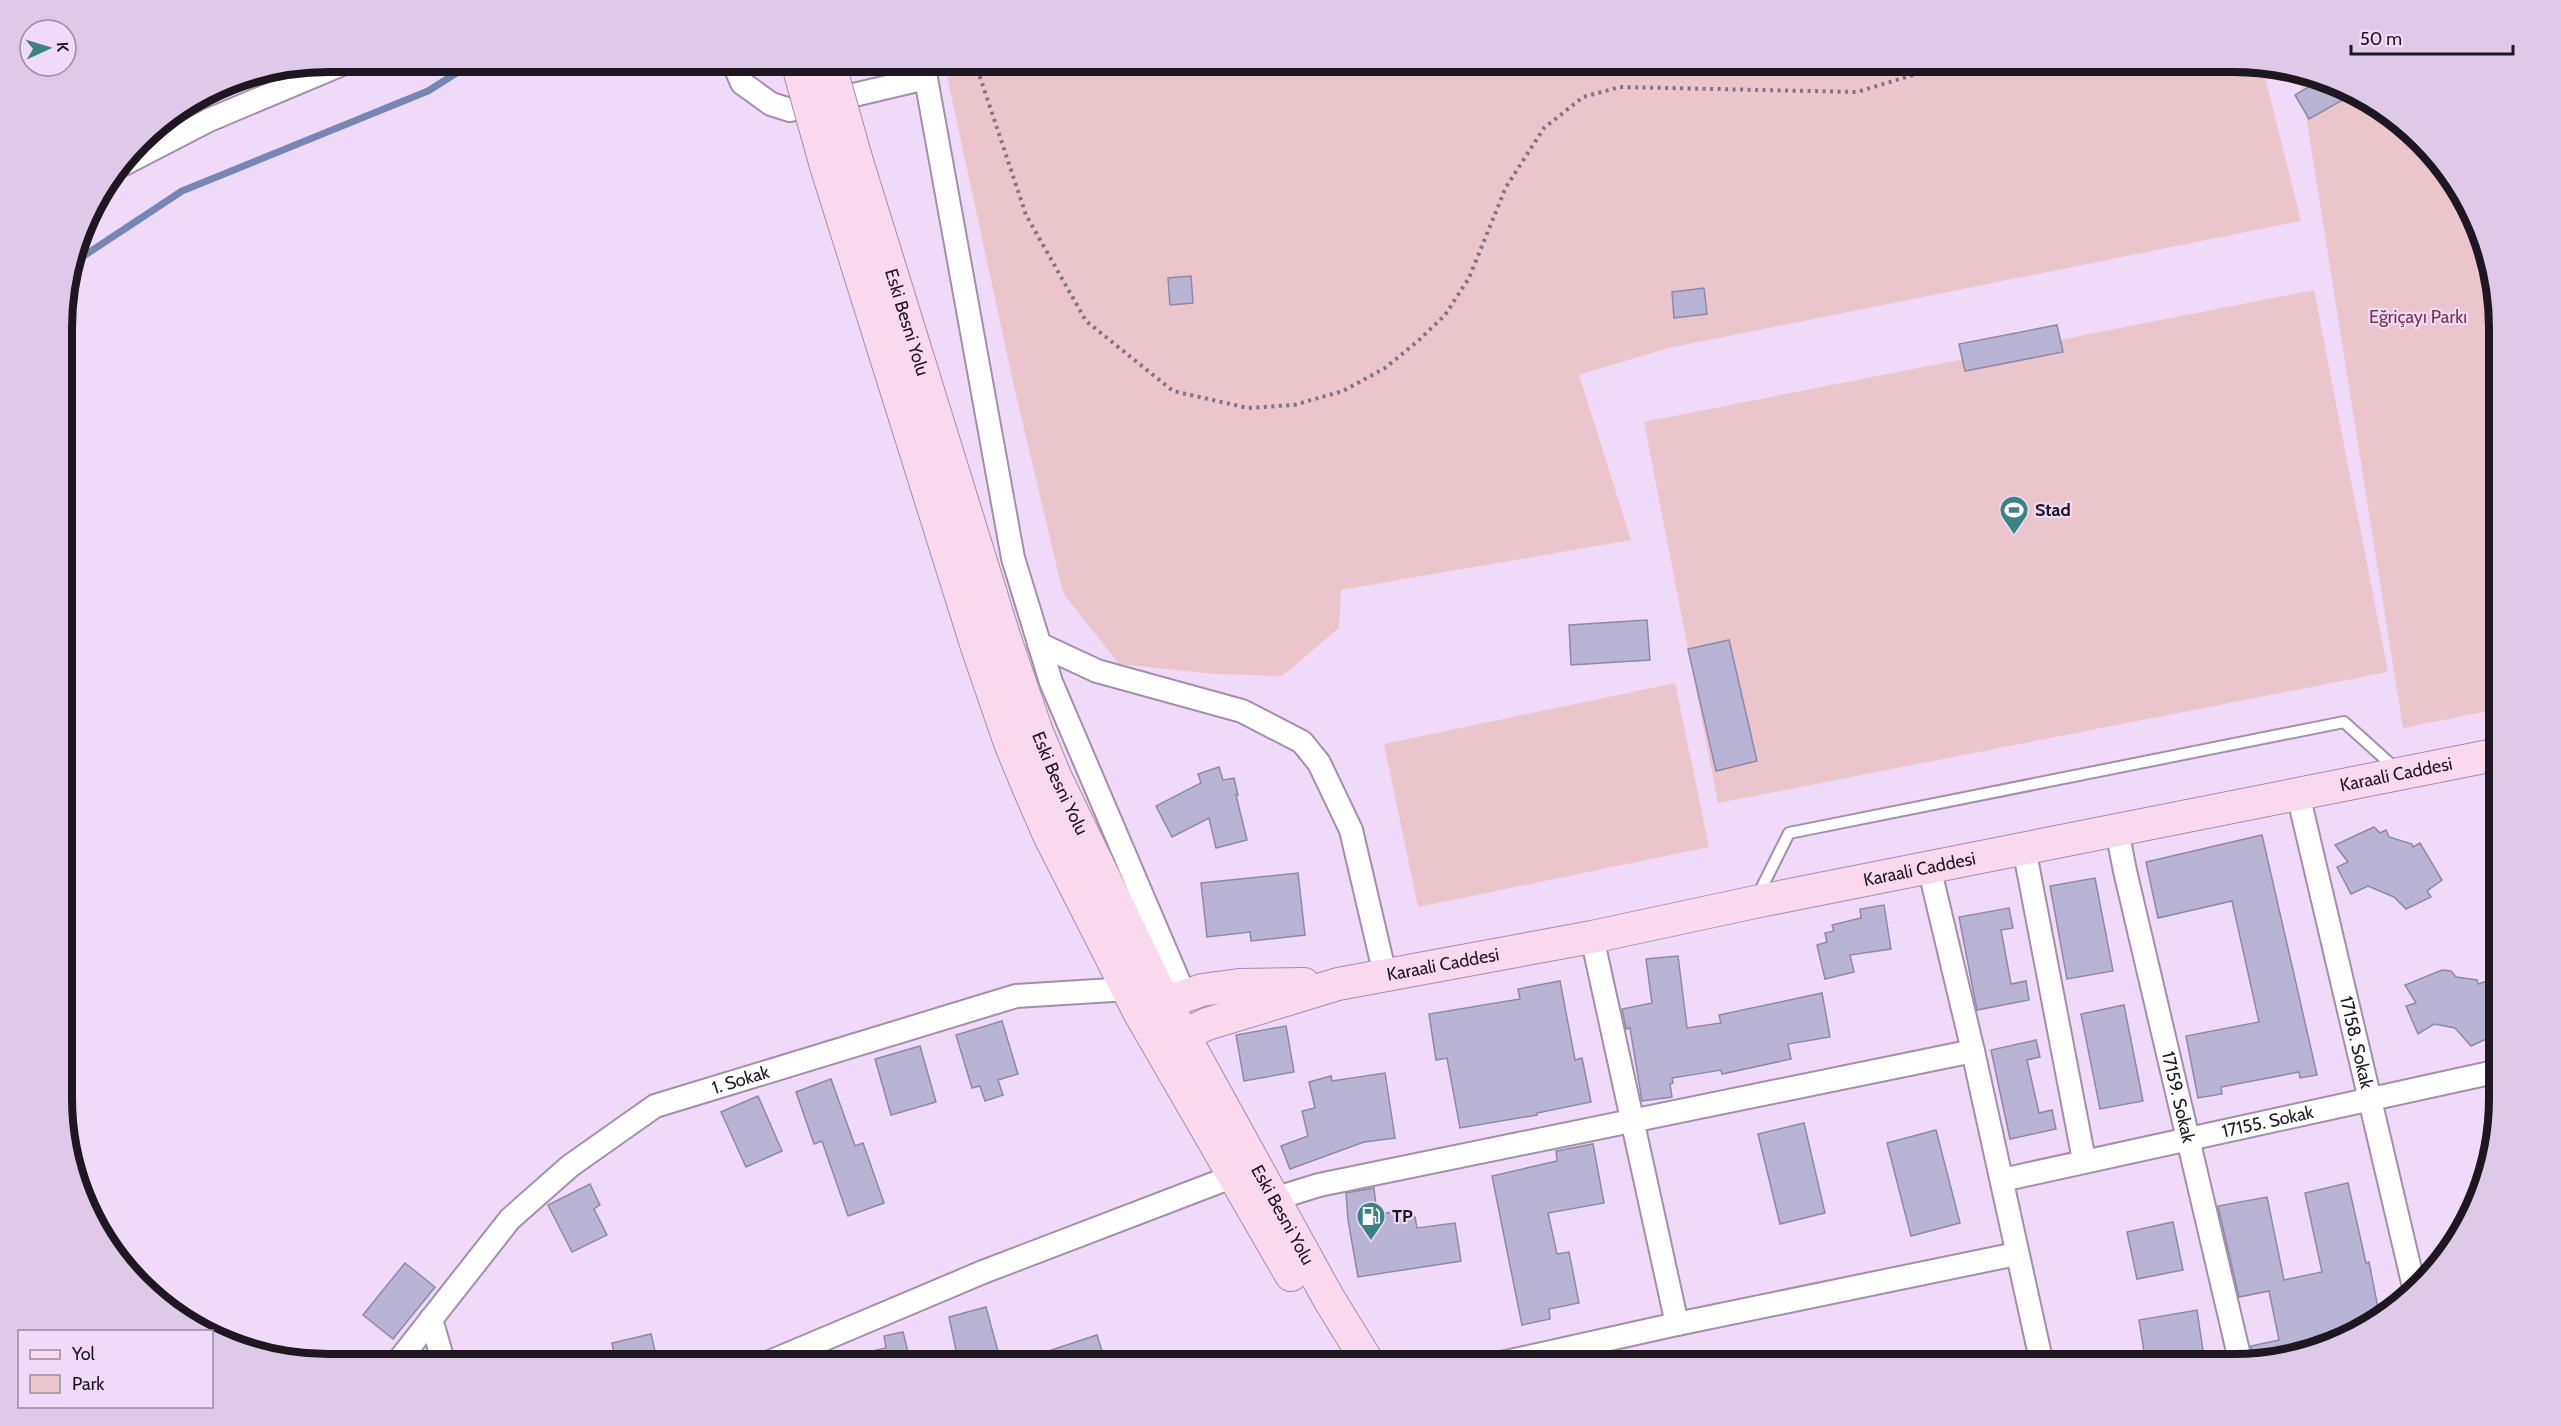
<svg xmlns="http://www.w3.org/2000/svg" width="2561" height="1426" viewBox="0 0 2561 1426" font-family="Cabin,sans-serif">
	<style>
		.green { fill: #ebc5cc }
		.lines { fill: none; stroke-linecap: round; stroke-linejoin: round }
		.stream { stroke: #7687b5; stroke-width: 7 }
		.building { fill: #b9b4d3; stroke: #8e89a6; stroke-width: 1.5 }
		.service-casing { stroke: #a38faa; stroke-width: 14 }
		.minor-casing { stroke: #a38faa; stroke-width: 26 }
		.secondary-casing { stroke: #a38faa; stroke-width: 34 }
		.path { stroke: #817386; stroke-width: 4; stroke-dasharray: 3 4.5; stroke-linecap: butt }
		.service { stroke: #fff; stroke-width: 10 }
		.minor { stroke: #fff; stroke-width: 22 }
		.secondary { stroke: #f9d9ee; stroke-width: 32 }
		.secondary-bridge-casing { stroke: #a38faa; stroke-width: 34; stroke-linecap: butt }
		.secondary-bridge { stroke: #f9d9ee; stroke-width: 32 }
		.labels { text-anchor: middle; dominant-baseline: central; stroke-width: 4.5; stroke-linejoin: round; paint-order: stroke }
		.park-label { font-size: 18px; fill: #7c3448; stroke: #efdaf7 }
		.street-label { font-size: 18px; fill: #1e1721; stroke: #efdaf7 }
		.poi-label { font-size: 18px; font-weight: bold; fill: #1e1721; stroke: #efdaf7; text-anchor: start }
		.rim { fill: none; stroke: #1e1721; stroke-width: 8 }
	</style>
	<rect width="100%" height="100%" fill="#efdaf7"/>
	<!-- green -->
	<g class="green">
		<path d="M944,62H2233L2262,65L2301,221L1668,348L1579,375L1631,540L1341,590L1339,628L1282,676L1214,674L1119,664L1063,593L1013,382Z"/>
		<path d="M2307,73L2366,97L2455,180L2485,243L2499,311V709L2403,728L2300,77Z"/>
		<path d="M2314,290L2388,672L1718,803L1644,422Z"/>
		<path d="M1675,683L1709,847L1418,907L1384,744Z"/>
	</g>
	<g class="lines">
		<!-- stream -->
		<path class="stream" d="M73,263L182,191L428,91L474,62"/>
	</g>
	<!-- building -->
	<g class="building">
		<path d="M2322,79L2355,93L2309,119L2295,95Z"/>
		<path d="M1191,276L1193,303L1170,305L1168,278Z"/>
		<path d="M1704,288L1707,314L1674,318L1672,292Z"/>
		<path d="M2057,325L2063,352L1965,371L1959,344Z"/>
		<path d="M1647,620L1650,660L1571,665L1569,625Z"/>
		<path d="M1729,640L1757,761L1716,771L1688,649Z"/>
		<path d="M1219,767L1223,780L1234,778L1238,795H1236L1247,840L1216,848L1209,818L1172,837L1156,806L1201,783L1198,774Z"/>
		<path d="M2374,827L2380,833L2386,830L2389,837L2412,844L2413,847L2420,843L2442,880L2427,891L2431,897L2406,909L2394,897L2368,886L2351,894L2337,867L2348,862L2335,845Z"/>
		<path d="M2262,835L2317,1075L2300,1078L2299,1072L2221,1087L2222,1094L2198,1098L2186,1036L2259,1022L2232,901L2158,918L2146,862Z"/>
		<path d="M1298,873L1305,935L1251,941L1250,932L1207,937L1201,883Z"/>
		<path d="M2095,878L2113,971L2067,979L2050,886Z"/>
		<path d="M1884,905L1891,949L1850,955L1854,972L1825,979L1817,945L1827,942L1825,933L1834,931L1832,925L1861,918L1860,909Z"/>
		<path d="M2009,908L2013,928L2001,930L2011,984L2026,981L2029,1000L1977,1010L1959,917Z"/>
		<path d="M1678,956L1687,1028L1721,1023L1719,1015L1822,993L1830,1037L1788,1044L1791,1059L1722,1074L1721,1070L1672,1078L1673,1083L1670,1084L1672,1097L1642,1101L1630,1028L1626,1029L1622,1009L1652,1003L1646,959Z"/>
		<path d="M2442,970L2451,971L2456,977L2477,980L2478,984L2487,981L2493,997L2499,994V1020L2492,1025L2495,1035L2471,1046L2455,1028L2434,1024L2418,1034L2406,1006L2416,1003L2405,985Z"/>
		<path d="M1560,981L1575,1060L1582,1058L1591,1102L1537,1113V1115L1460,1128L1447,1058L1436,1060L1429,1014L1520,999L1518,989Z"/>
		<path d="M2124,1005L2143,1101L2100,1109L2081,1014Z"/>
		<path d="M1002,1021L1018,1074L998,1080L1003,1095L985,1101L980,1086L972,1088L956,1035Z"/>
		<path d="M1286,1026L1294,1072L1244,1081L1236,1035Z"/>
		<path d="M2036,1040L2040,1057L2027,1060L2039,1113L2052,1110L2056,1129L2010,1139L1991,1050Z"/>
		<path d="M920,1046L936,1102L891,1115L875,1059Z"/>
		<path d="M1385,1073L1395,1138L1364,1142L1290,1169L1281,1146L1308,1136L1302,1111L1315,1108L1309,1082L1331,1076L1332,1081Z"/>
		<path d="M831,1079L855,1146L863,1143L884,1203L848,1216L822,1141L814,1144L796,1092Z"/>
		<path d="M758,1096L782,1151L746,1167L721,1112Z"/>
		<path d="M1804,1123L1825,1213L1780,1224L1758,1134Z"/>
		<path d="M1936,1130L1960,1223L1911,1236L1887,1143Z"/>
		<path d="M1593,1144L1604,1203L1548,1213L1557,1254L1569,1252L1579,1303L1549,1309L1550,1319L1522,1325L1492,1176L1557,1161L1556,1151Z"/>
		<path d="M2348,1183L2366,1263L2369,1262L2380,1318L2366,1329L2305,1343L2306,1347L2254,1363L2251,1346L2279,1340L2269,1291L2239,1297L2218,1206L2267,1197L2284,1280L2322,1272L2305,1193Z"/>
		<path d="M590,1184L600,1205L594,1209L607,1235L572,1252L548,1205Z"/>
		<path d="M1374,1188L1377,1215L1397,1211L1399,1220L1415,1217L1417,1228L1455,1223L1461,1261L1358,1277L1348,1220L1346,1193Z"/>
		<path d="M2173,1222L2183,1270L2137,1279L2127,1232Z"/>
		<path d="M405,1263L435,1287L393,1339L363,1315Z"/>
		<path d="M986,1307L1000,1359L979,1364H959L949,1317Z"/>
		<path d="M2197,1310L2205,1364H2146L2139,1320Z"/>
		<path d="M903,1332L911,1364H846V1357L886,1348L884,1336Z"/>
		<path d="M651,1334L658,1364H616L612,1343Z"/>
		<path d="M1097,1335L1106,1364H1018V1361Z"/>
	</g>
	<g class="lines">
		<!-- service casing -->
		<g class="service-casing">
			<path id="service" d="M1757,897L1789,833L2344,722L2396,769"/>
		</g>
		<!-- minor casing -->
		<g class="minor-casing">
			<g id="minor">
				<path d="M733,62L742,83L771,104L790,110L926,78"/>
				<path d="M923,62L1013,558L1051,682L1185,996"/>
				<path d="M124,164L209,120L347,62"/>
				<path d="M1039,644L1097,671L1242,711L1302,742L1319,763L1351,830L1385,975"/>
				<path id="s1" d="M2298,794L2415,1291"/>
				<path id="s2" d="M2117,830L2125,871L2241,1364"/>
				<path d="M2024,848L2084,1160"/>
				<path d="M1929,867L1973,1051L2042,1364"/>
				<path d="M1592,937L1677,1324"/>
				<path id="s3" d="M2002,1180L2499,1071"/>
				<path d="M1274,1199L1319,1185L1973,1051"/>
				<path d="M431,1319L444,1364"/>
				<path id="s4" d="M396,1364L510,1219L570,1166L655,1106L1016,996L1128,989"/>
				<path d="M765,1364L983,1272L1234,1176"/>
				<path d="M1497,1364L1677,1324L2016,1254"/>
			</g>
		</g>
		<!-- secondary casing -->
		<g class="secondary-casing">
			<g id="secondary">
				<path id="s5" d="M856,158L1005,639L1037,732L1056,778L1156,985L1329,1299L1369,1364"/>
				<path d="M826,166L977,647L1010,743L1029,789L1049,835L1139,1012L1291,1275"/>
				<path d="M1148,1009L1202,990L1239,985L1304,984"/>
				<path id="s6" d="M1160,1047L1207,1024L1338,984L1592,937L1755,902L2499,754"/>
			</g>
		</g>
		<!-- path -->
		<path class="path" d="M975,62L1026,215L1086,321L1173,391L1248,408L1294,405L1343,391L1385,368L1418,341L1445,315L1469,278L1506,187L1544,128L1583,97L1620,87L1857,92L1936,68L1949,62"/>
		<!-- service -->
		<use href="#service" class="service"/>
		<!-- minor -->
		<use href="#minor" class="minor"/>
		<!-- secondary -->
		<use href="#secondary" class="secondary"/>
		<!-- secondary-bridge casing -->
		<g class="secondary-bridge-casing">
			<g id="secondary-bridge">
				<path d="M797,62L826,166"/>
				<path d="M829,62L856,158"/>
			</g>
		</g>
		<!-- secondary-bridge -->
		<use href="#secondary-bridge" class="secondary-bridge"/>
	</g>
	<!-- icons -->
	<defs>
		<g id="stadium-pin" transform="scale(1.5)"><path d="M0 17L-7.5 6A9.5 9.5 0 1 1 7.5 6Z" fill="#3b8383" stroke="#efdaf7"/><path d="M0-5a6.5 5 0 1 0 0 10a6.5 5 0 1 0 0-10ZM-3.5-1.8h7v3.6h-7Z" fill="#fff"/></g>
		<g id="fuel-pin" transform="scale(1.5)"><path d="M0 17L-7.5 6A9.5 9.5 0 1 1 7.5 6Z" fill="#3b8383" stroke="#efdaf7"/><path d="M-5.5-6h7V0h2V4h1.3V-2.5L3-4.5l.8-.8L6-3V5H2.5V1h-1V6h-7ZM-4.2-4.7v3.2H.2V-4.7Z" fill="#fff"/></g>
	</defs>
	<g fill-rule="evenodd">
		<use href="#stadium-pin" x="2014" y="510"/>
		<use href="#fuel-pin" x="1371" y="1216"/>
	</g>
	<g class="labels">
		<!-- park labels -->
		<g class="park-label">
			<text x="2418" y="317">Eğriçayı Parkı</text>
		</g>
		<!-- street labels -->
		<g class="street-label">
			<text stroke="none"><textPath href="#s5" startOffset="172">Eski Besni Yolu</textPath></text>
			<text stroke="none"><textPath href="#s6" startOffset="1268">Karaali Caddesi</textPath></text>
			<text stroke="none"><textPath href="#s5" startOffset="658">Eski Besni Yolu</textPath></text>
			<text stroke="none"><textPath href="#s6" startOffset="782">Karaali Caddesi</textPath></text>
			<text stroke="none"><textPath href="#s6" startOffset="296">Karaali Caddesi</textPath></text>
			<text stroke="none"><textPath href="#s1" startOffset="255">17158. Sokak</textPath></text>
			<text stroke="none"><textPath href="#s4" startOffset="458">1. Sokak</textPath></text>
			<text stroke="none"><textPath href="#s2" startOffset="274">17159. Sokak</textPath></text>
			<text stroke="none"><textPath href="#s3" startOffset="272">17155. Sokak</textPath></text>
			<text stroke="none"><textPath href="#s5" startOffset="1144">Eski Besni Yolu</textPath></text>
		</g>
		<!-- poi labels -->
		<g class="poi-label">
			<text x="2035" y="510">Stad</text>
			<text x="1392" y="1216">TP</text>
		</g>
	</g>
	<!-- crop -->
	<path d="M0 0H2561V1426H0ZM328 72H2233A256 256 0 0 1 2489 328V1098A256 256 0 0 1 2233 1354H328A256 256 0 0 1 72 1098V328A256 256 0 0 1 328 72Z" fill="#decae6" fill-rule="evenodd"/>
	<path class="rim" d="M328 72H2233A256 256 0 0 1 2489 328V1098A256 256 0 0 1 2233 1354H328A256 256 0 0 1 72 1098V328A256 256 0 0 1 328 72Z"/>
	<!-- legend -->
	<rect x="18" y="1330" width="195" height="78" fill="#efdaf7" stroke="#9b8ca1" stroke-width="1.5"/>
	<rect x="30" y="1350" width="30" height="9" fill="#f9d9ee" stroke="#9b8ca1" stroke-width="1.5"/>
	<text x="72" y="1360" font-size="18" fill="#1e1721">Yol</text>
	<rect x="30" y="1375" width="30" height="18" fill="#ebc5cc" stroke="#9b8ca1" stroke-width="1.5"/>
	<text x="72" y="1390" font-size="18" fill="#1e1721">Park</text>
	<!-- north arrow -->
	<g transform="translate(48 48) rotate(86)"><circle r="28" fill="#efdaf7" stroke="#9b8ca1" stroke-width="1.5"/>
	<path d="M0-4.5L10 22L0 15L-10 22Z" fill="#3b8383"/>
	<text y="-9" font-size="16" font-weight="bold" text-anchor="middle" fill="#1e1721">K</text>
	</g>
	<!-- scale -->
	<path d="M2351 45v9h162v-9" fill="none" stroke="#1e1721" stroke-width="3"/>
	<text x="2360" y="45" font-size="18" fill="#1e1721" stroke="#efdaf7" stroke-width="4.5" paint-order="stroke">50 m</text>
</svg>
